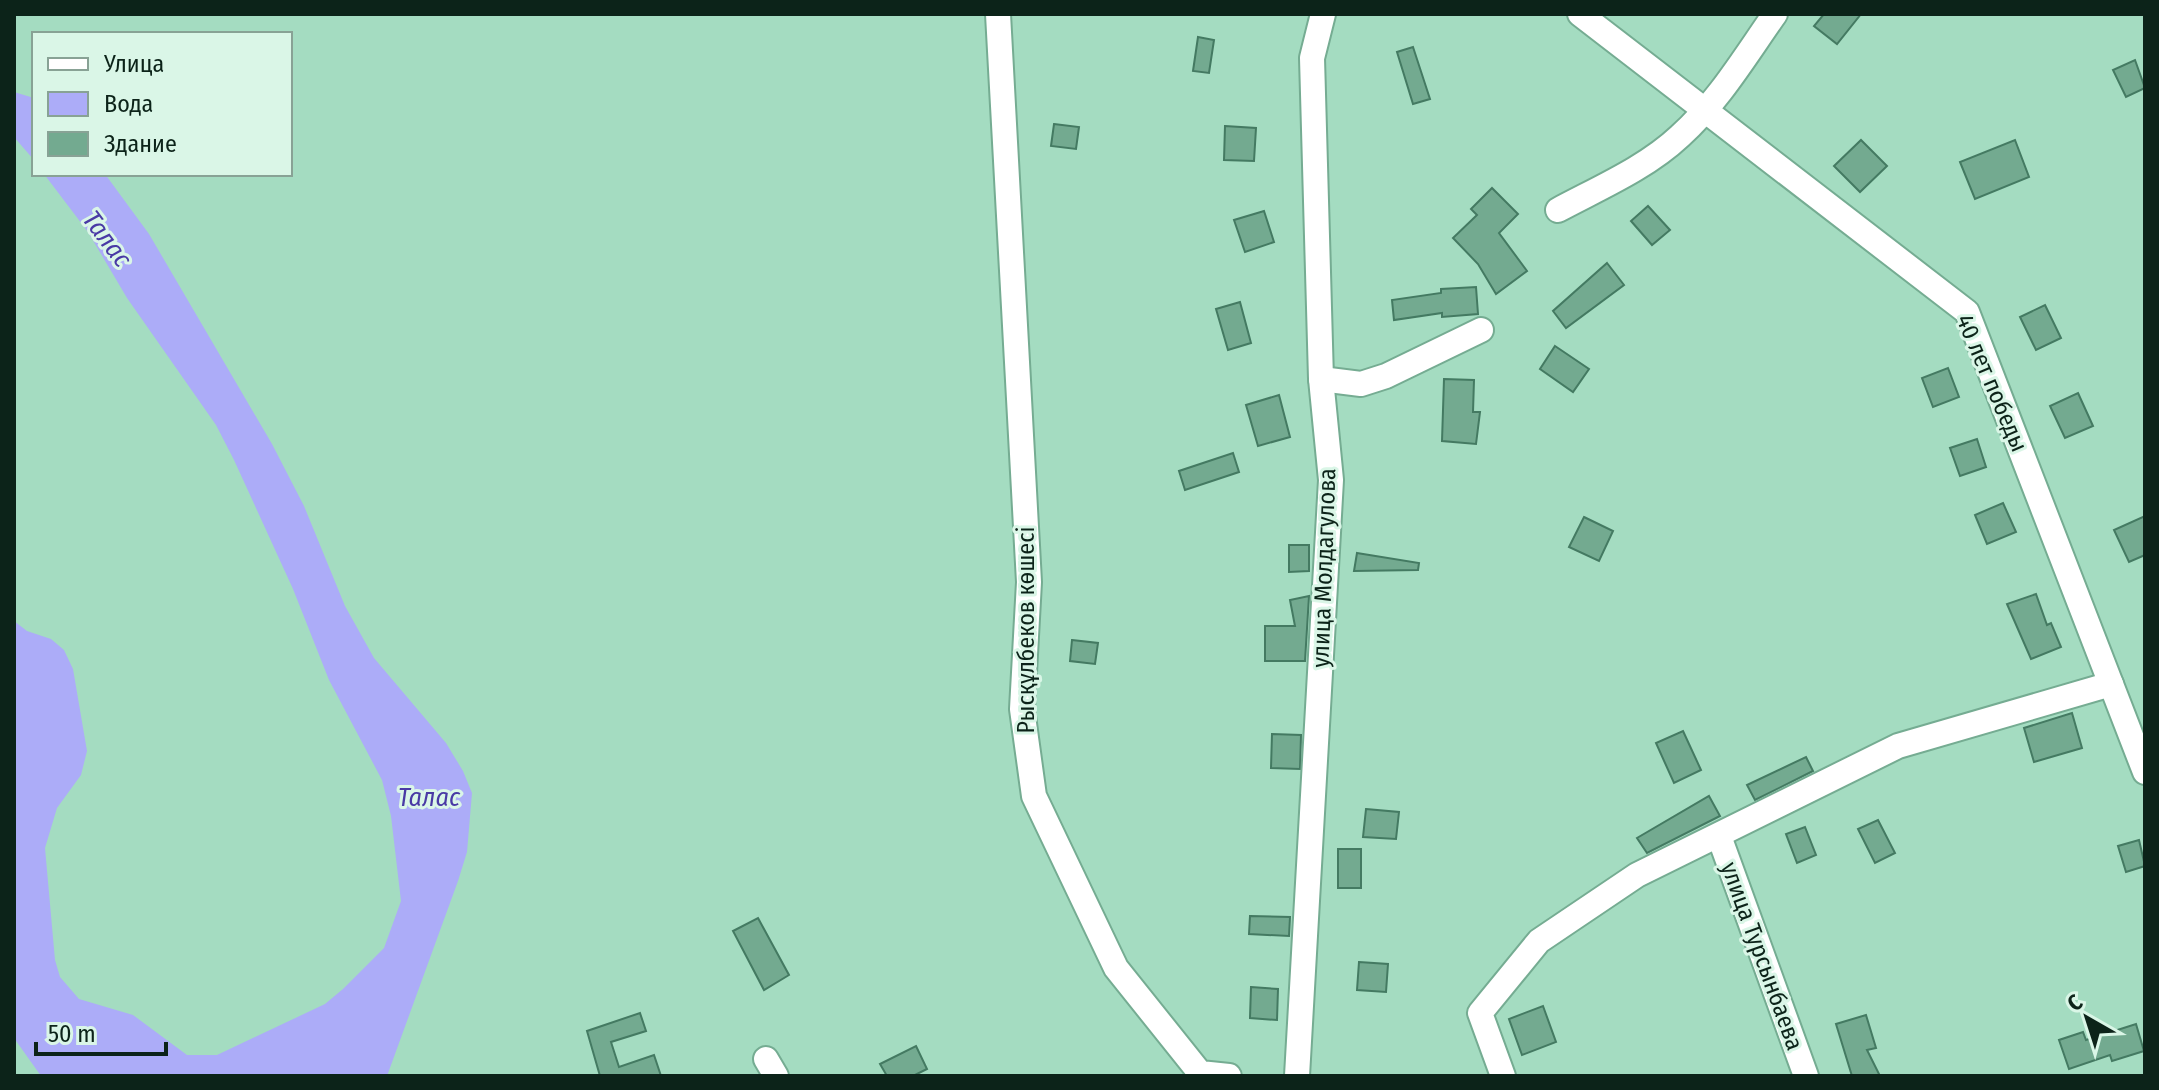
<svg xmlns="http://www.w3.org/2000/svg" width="2159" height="1090" viewBox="0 0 2159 1090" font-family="'Fira Sans Condensed',sans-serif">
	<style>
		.water { fill: #acacf8 }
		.building { fill: #73aa90; stroke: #447a62; stroke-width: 2 }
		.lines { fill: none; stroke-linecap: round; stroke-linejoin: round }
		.minor-casing { stroke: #75ac92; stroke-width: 28 }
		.minor { stroke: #fff; stroke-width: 24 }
		.labels { text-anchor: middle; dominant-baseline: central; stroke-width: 6; stroke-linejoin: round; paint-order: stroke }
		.street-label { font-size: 24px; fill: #0c2319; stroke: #daf6e7 }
		.water-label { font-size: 26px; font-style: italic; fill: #493aa5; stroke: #daf6e7 }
	</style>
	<rect width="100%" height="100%" fill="#a4dcc1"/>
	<!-- water -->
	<g class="water">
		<path d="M14,92L34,98V160L14,137Z"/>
		<path d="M44,174H105L149,234L272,444L304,506L345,606L374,658L446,743L463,771L472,793L467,852L458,881L387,1076H41L14,1038V621L27,631L51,639L64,650L73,669L87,751L81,775L57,808L45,848L55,960L60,977L79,999L133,1015L187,1055H217L325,1004L343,989L384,948L401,901L391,816L382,780L329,680L293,589L234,460L216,425L127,298L88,232Z"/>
	</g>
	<!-- building -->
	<g class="building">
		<path d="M1824,14H1861L1837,44L1814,26Z"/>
		<path d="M1198,37L1214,40L1209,73L1193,71Z"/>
		<path d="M1413,47L1430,99L1413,104L1397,52Z"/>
		<path d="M2135,60L2145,88L2126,97L2113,70Z"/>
		<path d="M1054,124L1079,127L1076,149L1051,146Z"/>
		<path d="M1225,126L1256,128L1254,161L1224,160Z"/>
		<path d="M1861,140L1887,166L1860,192L1834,166Z"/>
		<path d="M2015,140L2029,177L1975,199L1960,162Z"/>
		<path d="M1492,188L1518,214L1499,233L1527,271L1496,294L1478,264L1453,238L1477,215L1471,209Z"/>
		<path d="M1648,206L1670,230L1652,245L1631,221Z"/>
		<path d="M1264,211L1274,242L1245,252L1234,220Z"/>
		<path d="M1607,263L1624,285L1566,328L1553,311Z"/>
		<path d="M1476,287L1478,314L1442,317V313L1394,320L1392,300L1441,293V289Z"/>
		<path d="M1240,302L1251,343L1228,350L1216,309Z"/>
		<path d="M2045,305L2061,338L2036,350L2020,317Z"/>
		<path d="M1555,346L1589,369L1573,392L1540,369Z"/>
		<path d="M1948,368L1959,397L1933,407L1922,378Z"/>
		<path d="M1444,379L1474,380L1473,412H1480L1476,444L1442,441Z"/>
		<path d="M2078,393L2093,426L2065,438L2050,406Z"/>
		<path d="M1279,395L1290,437L1258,446L1246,405Z"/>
		<path d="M1977,439L1986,467L1960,476L1950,448Z"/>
		<path d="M1233,453L1239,472L1185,490L1179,471Z"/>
		<path d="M2003,503L2016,532L1987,544L1975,515Z"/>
		<path d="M2145,516V555L2129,562L2114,530Z"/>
		<path d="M1584,517L1613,531L1599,561L1569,547Z"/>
		<path d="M1289,545H1309V571L1289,572Z"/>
		<path d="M1357,553L1419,563L1418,570L1354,571Z"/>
		<path d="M2036,594L2047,625L2051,623L2061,647L2031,659L2007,604Z"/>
		<path d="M1309,596L1305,661H1265V626H1295L1290,600Z"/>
		<path d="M1072,640L1098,643L1095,664L1070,661Z"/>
		<path d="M2072,713L2082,748L2034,762L2024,728Z"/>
		<path d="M1683,731L1701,770L1674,783L1656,743Z"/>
		<path d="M1272,734L1301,735L1300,769L1271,768Z"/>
		<path d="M1806,757L1813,771L1755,800L1747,785Z"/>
		<path d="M1709,796L1720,816L1647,853L1637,838Z"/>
		<path d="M1366,809L1399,812L1396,839L1363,837Z"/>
		<path d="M1878,820L1895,853L1875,863L1858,829Z"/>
		<path d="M1805,827L1816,855L1797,863L1786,834Z"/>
		<path d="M2139,840L2145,866L2126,872L2118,846Z"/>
		<rect x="1338" y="849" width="23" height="39"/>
		<path d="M1250,916L1290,917L1289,936L1249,934Z"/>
		<path d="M758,918L789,975L764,990L733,931Z"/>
		<path d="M1359,962L1388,964L1386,992L1357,990Z"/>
		<path d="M1251,987L1278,989L1277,1020L1250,1018Z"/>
		<path d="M1543,1006L1556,1042L1522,1055L1509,1019Z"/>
		<path d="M640,1013L646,1031L611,1042L619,1067L654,1055L661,1076H600L587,1031Z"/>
		<path d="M1866,1015L1876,1048L1867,1050L1880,1076H1852L1836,1024Z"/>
		<path d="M2136,1024L2144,1051L2112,1061L2110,1055L2069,1069L2059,1040L2083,1032L2086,1040Z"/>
		<path d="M916,1046L927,1069L913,1076H887L880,1064Z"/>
	</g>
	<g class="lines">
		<!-- minor casing -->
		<g class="minor-casing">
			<g id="minor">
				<path d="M998,14L1029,582L1022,709L1034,796L1116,968L1200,1073L1229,1076"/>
				<path d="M1580,14L1967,312L2145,772"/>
				<path d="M1558,210C1599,188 1646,168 1680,136C1718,102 1746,55 1775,14"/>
				<path d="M1321,379L1361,384L1386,376L1481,330"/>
				<path d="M1719,836L1806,1076"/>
				<path d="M766,1059L776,1076"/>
				<path d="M1297,1076L1331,480L1321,379L1312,58L1323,14"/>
				<path d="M1503,1076L1480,1013L1539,941L1637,875L1898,746L2111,684"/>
			</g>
		</g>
		<!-- minor -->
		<use href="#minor" class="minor"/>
	</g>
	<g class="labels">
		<!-- street labels -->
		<g class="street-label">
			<text transform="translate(1992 383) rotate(67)">40 лет победы</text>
			<text transform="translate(1324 568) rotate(-88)">улица Молдагулова</text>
			<text transform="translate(1026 630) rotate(-90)">Рысқұлбеков көшесі</text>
			<text transform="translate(1762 956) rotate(70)">улица Турсынбаева</text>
		</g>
		<!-- water labels -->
		<g class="water-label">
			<text transform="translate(107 239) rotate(53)">Талас</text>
			<text x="429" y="797">Талас</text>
		</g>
	</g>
	<!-- border -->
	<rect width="2159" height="1090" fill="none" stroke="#0c2319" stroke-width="32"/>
	<!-- legend -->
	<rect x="32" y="32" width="260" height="144" fill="#daf6e7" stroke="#88a295" stroke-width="2"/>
	<rect x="48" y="58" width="40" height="12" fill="#ffffff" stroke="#88a295" stroke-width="2"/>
	<text x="104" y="72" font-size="24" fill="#0c2319">Улица</text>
	<rect x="48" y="92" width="40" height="24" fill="#acacf8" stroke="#88a295" stroke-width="2"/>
	<text x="104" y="112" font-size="24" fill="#0c2319">Вода</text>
	<rect x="48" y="132" width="40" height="24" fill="#73aa90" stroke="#88a295" stroke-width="2"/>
	<text x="104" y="152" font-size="24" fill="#0c2319">Здание</text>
	<!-- north arrow -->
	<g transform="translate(2087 1018) rotate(321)" stroke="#daf6e7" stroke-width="6" paint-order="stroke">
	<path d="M0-6L14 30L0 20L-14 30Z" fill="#0c2319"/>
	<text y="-12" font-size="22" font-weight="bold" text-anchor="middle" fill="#0c2319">С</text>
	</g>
	<!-- scale -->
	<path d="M36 1042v12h130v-12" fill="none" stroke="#0c2319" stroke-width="4"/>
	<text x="48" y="1042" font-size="24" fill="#0c2319" stroke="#daf6e7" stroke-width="6" paint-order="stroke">50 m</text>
</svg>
